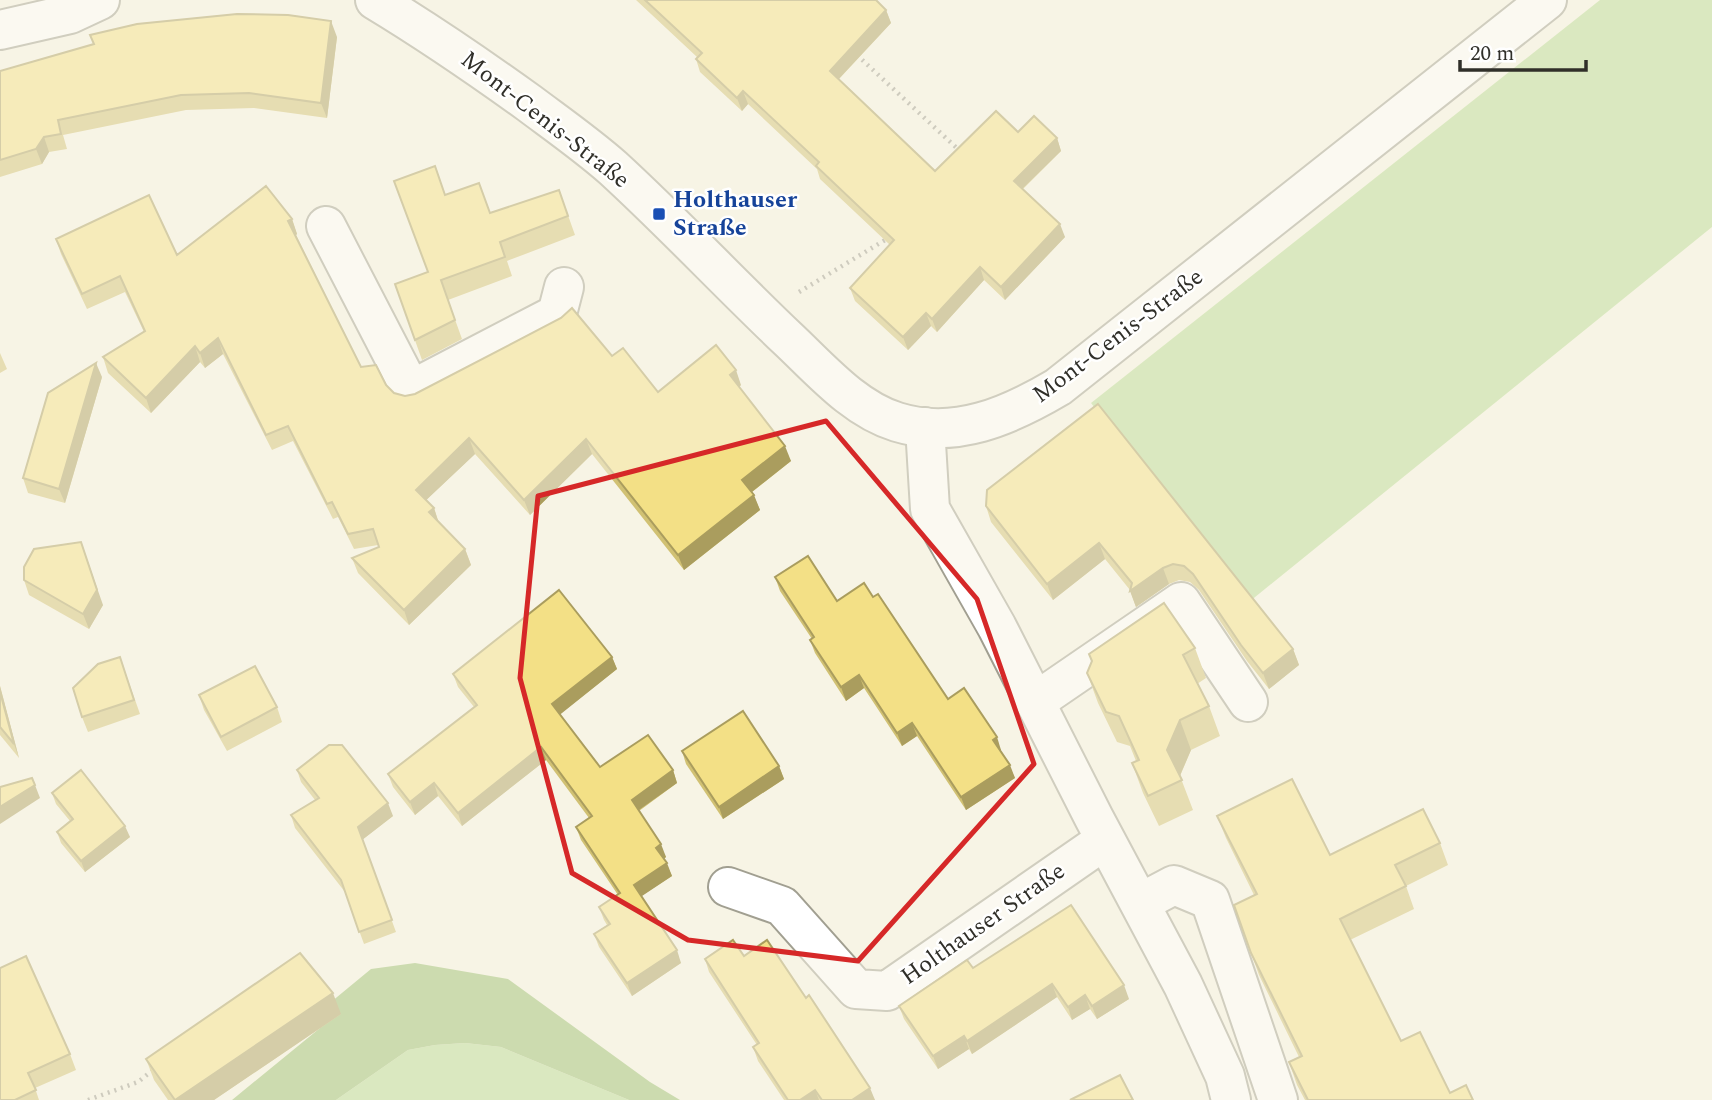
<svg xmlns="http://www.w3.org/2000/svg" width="1712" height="1100" viewBox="0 0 1712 1100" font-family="Spectral,serif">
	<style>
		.green { fill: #b7da92 }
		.forest { fill: #98bd6e }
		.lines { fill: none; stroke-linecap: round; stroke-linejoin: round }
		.minor-casing { stroke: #a19f91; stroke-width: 42 }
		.major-casing { stroke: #a19f91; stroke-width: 42 }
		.path { stroke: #9c9a8f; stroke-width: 4.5; stroke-dasharray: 2 5; stroke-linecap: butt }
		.minor { stroke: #fff; stroke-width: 38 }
		.major { stroke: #fff; stroke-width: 38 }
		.wall { fill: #d1c173 }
		.shaded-wall { fill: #aa9d5e }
		.building { fill: #f3e086; stroke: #aa9d5e; stroke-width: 2 }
		.marked { fill: none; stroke: #d62828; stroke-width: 5; stroke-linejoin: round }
		.transit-dot { fill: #1a4fb4; stroke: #fff; stroke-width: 2.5 }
		.labels { text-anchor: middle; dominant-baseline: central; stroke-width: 5; stroke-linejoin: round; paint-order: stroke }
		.street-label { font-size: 24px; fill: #302f29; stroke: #fff }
		.transit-label { font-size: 24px; font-weight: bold; fill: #164399; stroke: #fff; text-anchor: start }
	</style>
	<rect width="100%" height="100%" fill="#f7f4e5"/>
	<!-- green -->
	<g class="green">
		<path d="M1600,0H1712V227L1249,602L1091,403Z"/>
		<path d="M465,1043L501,1047L629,1100H336L408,1050L435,1045Z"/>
	</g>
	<!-- forest -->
	<path class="forest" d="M415,963L508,979L650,1082L680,1100H629L501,1047L465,1043L435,1045L408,1050L336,1100H232L320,1028L331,1002L371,969Z"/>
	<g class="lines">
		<!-- minor casing -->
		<g class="minor-casing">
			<g id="minor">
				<path d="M0,30L70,14L100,0"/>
				<path d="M326,226L411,390L557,314L564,287"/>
				<path d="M925,427L930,509L997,627L1094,818L1183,985L1225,1076L1231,1100"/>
				<path d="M1035,702L1181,602L1248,702"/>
				<path d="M728,887L782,906L856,989L887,991L1105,840"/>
				<path d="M1140,903L1174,885L1210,900L1278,1100"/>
			</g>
		</g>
		<!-- major casing -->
		<g class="major-casing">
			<path id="major" d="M375,0C428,32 479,67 529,103C557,124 587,145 613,168C673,223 729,283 788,339C820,369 854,409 897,422C955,440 1009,416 1058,387L1547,0"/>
		</g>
		<!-- path -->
		<g class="path">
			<path d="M857,55L961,152"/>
			<path d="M799,292L890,237"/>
			<path d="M88,1100L138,1082L153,1070"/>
		</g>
		<!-- minor -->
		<use href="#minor" class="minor"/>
		<!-- major -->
		<use href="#major" class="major"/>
	</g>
	<!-- wall -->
	<g class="wall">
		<path d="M636,0H876L886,10L891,23L839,79L935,171L1018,132L1057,138L1061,151L1023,189L1065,237L1005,300L984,280L937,332L931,326L908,350L855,301L850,288L890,245L820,179L817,169L748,104L742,111L700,72L696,59L697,57Z"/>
		<path d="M337,37L327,118L254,108L186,110L63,135L67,149L49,152L42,164L0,177V71Z"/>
		<path d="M559,190L575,235L507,261L512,276L448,300L462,339L422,360L395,284L428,272L445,195L490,213Z"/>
		<path d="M292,219L297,234L296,235L361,367L386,385L394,393L405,396L612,356L658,392L741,385L739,387L791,461L752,492L760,510L684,570L592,454L530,515L475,454L426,500L434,508L439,523L465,549L471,565L409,625L358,573L352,558L379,547L378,545L354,549L338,517L333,519L293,441L272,450L223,354L205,368L200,362L151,413L108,373L103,357L144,332L125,292L87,309L61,254L56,239L177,255Z"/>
		<path d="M0,353L7,369L0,373Z"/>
		<path d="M102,377L65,503L28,493L23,478Z"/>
		<path d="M1098,404L1293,649L1299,665L1269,689L1247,661L1199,590L1190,582L1179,580L1169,584L1136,607L1130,590L1105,559L1053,600L991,522L986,506Z"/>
		<path d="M775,577L837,601L873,597L948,699L1001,750V751L1015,778L966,810L917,736L902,746L864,688L846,701L815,653L810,640L812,639L780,591Z"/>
		<path d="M24,580L103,605L89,629L29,595Z"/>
		<path d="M1195,648L1206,678L1197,684L1209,706L1220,736L1191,750L1180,776L1193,810L1159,826L1143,793L1132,763L1136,761L1130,746L1117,742L1098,703L1087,673L1092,662L1089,654Z"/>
		<path d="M120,657L140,714L88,732L82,717Z"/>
		<path d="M612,657L617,669L560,714L600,767L673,770L677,783L639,811L666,857L664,859L672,876L641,896L681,963L632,996L599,947L594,934L607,925L604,920L599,907L618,895L581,840L576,827L589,818L546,760L462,826L438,796L415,815L393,787L388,774L474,707L458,687L453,674Z"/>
		<path d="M0,686L19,758L0,735Z"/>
		<path d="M199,695L277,707L282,722L227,751L204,710Z"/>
		<path d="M682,751L779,766L784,779L723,819L686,764Z"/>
		<path d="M297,770L393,816L362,840L396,932L364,944L345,892L295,828L291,815L315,800L301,782Z"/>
		<path d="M52,793L130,837L85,872L61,843L57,832L70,821L56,804Z"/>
		<path d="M1217,816L1330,855L1440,843L1448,865L1406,886L1414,909L1350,940L1401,1041L1450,1093L1473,1100H1305L1297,1085L1289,1062L1299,1057L1259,975L1234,905L1254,895L1226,838Z"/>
		<path d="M744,956L806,998L875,1100H784L758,1061L753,1047L757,1045L709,972L705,959Z"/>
		<path d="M0,968L70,1054L76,1070L35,1088L39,1100H0Z"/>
		<path d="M973,968L1129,999L1097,1019L1090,1009L1072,1020L1057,997L972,1054L969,1049L938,1069L904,1019L899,1006Z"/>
		<path d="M341,1014L214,1100H168L154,1080L146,1059Z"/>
	</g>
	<!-- shaded-wall -->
	<g class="shaded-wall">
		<path d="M886,10L891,23L834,84L830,71Z"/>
		<path d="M331,21L337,37L327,118L321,103Z"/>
		<path d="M743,91L748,104L742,111L737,98Z"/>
		<path d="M44,137L49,152L42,164L36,149Z"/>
		<path d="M1057,138L1061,151L1018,193L1014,181Z"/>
		<path d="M292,219L297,234L294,237L288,221Z"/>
		<path d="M1060,224L1065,237L1005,300L1001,287Z"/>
		<path d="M980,267L984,280L937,332L932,319Z"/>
		<path d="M926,313L931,326L908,350L903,337Z"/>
		<path d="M218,338L223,354L205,368L200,353Z"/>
		<path d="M195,346L200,362L151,413L146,398Z"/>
		<path d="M96,363L102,377L65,503L59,489Z"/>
		<path d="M736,370L741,385L736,390L730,375Z"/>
		<path d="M469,438L475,454L421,505L416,490Z"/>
		<path d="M586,439L592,454L530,515L524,500Z"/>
		<path d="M785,446L791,461L748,495L742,480Z"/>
		<path d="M754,495L760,510L684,570L678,555Z"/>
		<path d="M434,508L439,524L429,512Z"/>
		<path d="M81,542L103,605L89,629L83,614Z"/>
		<path d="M1099,543L1105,559L1053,600L1047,584Z"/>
		<path d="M465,549L471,565L409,625L404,610Z"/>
		<path d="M1163,568L1169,584L1136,607L1130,591Z"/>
		<path d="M1293,649L1299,665L1269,689L1263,673Z"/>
		<path d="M612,657L617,669L557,717L552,704Z"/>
		<path d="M859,675L864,688L846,701L841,687Z"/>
		<path d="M0,686L19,758L14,744L0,692Z"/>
		<path d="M1180,720L1191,750L1178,780L1167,750Z"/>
		<path d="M912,723L917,736L902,746L897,733Z"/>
		<path d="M997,737L1001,750L998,753L993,740Z"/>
		<path d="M541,747L546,760L462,826L458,813Z"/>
		<path d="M1010,765L1015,778L966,810L961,797Z"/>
		<path d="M779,766L784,779L723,819L719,807Z"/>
		<path d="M673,770L677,783L636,812L632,800Z"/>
		<path d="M434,783L438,796L415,815L410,802Z"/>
		<path d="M35,785L40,798L0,824V807Z"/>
		<path d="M388,803L393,816L362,840L358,827Z"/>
		<path d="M125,826L130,837L85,872L81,861Z"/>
		<path d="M661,844L666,857L661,861L656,848Z"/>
		<path d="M667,863L672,876L639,898L634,885Z"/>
		<path d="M677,950L681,963L632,996L627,983Z"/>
		<path d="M1052,984L1057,997L972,1054L967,1041Z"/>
		<path d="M1124,985L1129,999L1097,1019L1092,1006Z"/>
		<path d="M333,993L341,1014L214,1100H176Z"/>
		<path d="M1085,995L1090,1009L1072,1020L1068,1007Z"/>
		<path d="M964,1036L969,1049L938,1069L933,1056Z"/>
		<path d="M870,1088L875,1100H852Z"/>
		<path d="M815,1090L819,1100H800Z"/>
	</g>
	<!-- building -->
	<g class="building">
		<path d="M645,0H876L886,10L830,71L935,171L996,111L1018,132L1034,116L1057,138L1014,181L1060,224L1001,287L980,267L932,319L926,313L903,337L850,288L894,240L816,166L819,162L743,91L737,98L696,59L702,53Z"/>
		<path d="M237,14L288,15L331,21L321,103L249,93L181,95L58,120L61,134L44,137L36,149L0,160V71L94,44L90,35L137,24Z"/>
		<path d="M435,166L445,195L479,183L490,213L559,190L568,216L500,242L505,257L441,280L455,320L415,340L395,284L428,272L394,181Z"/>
		<path d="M266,186L292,219L288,221L361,367L376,365L386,385L394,393L405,396L415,394L561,318L572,308L612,356L623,348L658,392L716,345L736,370L730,375L785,446L742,480L754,495L678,555L586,439L524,500L469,438L416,490L434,508L429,512L465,549L404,610L352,558L379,547L373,529L348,534L332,502L327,504L288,426L266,435L218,338L200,353L195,346L146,398L103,357L145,331L120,276L82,294L56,239L149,195L177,255Z"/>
		<path d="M96,363L59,489L23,478L48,393Z"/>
		<path d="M1098,404L1293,649L1263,673L1241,645L1193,574L1184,566L1173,564L1163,568L1130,591L1132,583L1099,543L1047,584L986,506L987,490Z"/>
		<path d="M81,542L97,590L83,614L24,580V567L34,549Z"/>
		<path d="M808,556L837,601L864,583L873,597L878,594L948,699L964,688L997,737L993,740L1010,765L961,797L912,723L897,733L859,675L841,687L810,640L814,637L775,577Z"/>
		<path d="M559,590L612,657L552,704L600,767L648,735L673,770L632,800L661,844L656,848L667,863L634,885L677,950L627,983L594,934L610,924L599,907L620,893L576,827L592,816L541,747L458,813L434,783L410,802L388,774L477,705L453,674Z"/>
		<path d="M1164,603L1195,648L1183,655L1209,706L1180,720L1167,750L1182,780L1148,796L1132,763L1139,760L1119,716L1106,712L1087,673L1092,661L1089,654Z"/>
		<path d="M120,657L134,700L82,717L73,688L98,664Z"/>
		<path d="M255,666L277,707L221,737L199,695Z"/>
		<path d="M0,692L14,744L0,727Z"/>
		<path d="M743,711L779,766L719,807L682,751Z"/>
		<path d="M329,745H342L388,803L358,827L392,920L359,932L341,880L291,815L319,798L297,770Z"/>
		<path d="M81,770L125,826L81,861L57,832L73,819L52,793Z"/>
		<path d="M32,778L35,785L0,807V787Z"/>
		<path d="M1292,779L1330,855L1423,809L1440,843L1395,865L1406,886L1340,919L1401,1041L1420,1032L1450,1093L1466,1085L1473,1100H1308L1289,1062L1302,1056L1251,953L1234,905L1257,894L1217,816Z"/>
		<path d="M1071,905L1124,985L1092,1006L1085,995L1068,1007L1052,984L967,1041L964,1036L933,1056L899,1006L967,960L973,968Z"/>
		<path d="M733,940L744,956L767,940L806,998L809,995L870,1088L852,1100H822L815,1090L800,1100H788L753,1047L759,1043L705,959Z"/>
		<path d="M300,953L333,993L175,1100L146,1059Z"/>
		<path d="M26,956L70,1054L28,1073L36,1090L15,1100H0V968Z"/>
		<path d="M1120,1075L1133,1100H1070Z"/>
	</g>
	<!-- marked area -->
	<path d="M0 0H1712V1100H0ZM826,421L977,599L1034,764L858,961L688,940L572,873L520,678L538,496Z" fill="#f7f4e5" fill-opacity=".55" fill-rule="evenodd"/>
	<path class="marked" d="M826,421L977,599L1034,764L858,961L688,940L572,873L520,678L538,496Z"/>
	<!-- markers -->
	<rect class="transit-dot" x="652" y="207" width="14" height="14" rx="3.5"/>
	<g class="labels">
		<!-- street labels -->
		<g class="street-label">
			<text transform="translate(545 120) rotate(38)">Mont-Cenis-Straße</text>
			<text transform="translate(1118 336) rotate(-37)">Mont-Cenis-Straße</text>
			<text transform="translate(983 924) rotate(-35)">Holthauser Straße</text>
		</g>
		<!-- transit labels -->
		<g class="transit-label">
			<text x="673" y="200">Holthauser<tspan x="673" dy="28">Straße</tspan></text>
		</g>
	</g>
	<!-- scale -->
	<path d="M1460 60v10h126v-10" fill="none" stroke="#302f29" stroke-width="3.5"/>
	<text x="1470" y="60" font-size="21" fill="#302f29" stroke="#ffffff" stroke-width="5" paint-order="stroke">20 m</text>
</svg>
